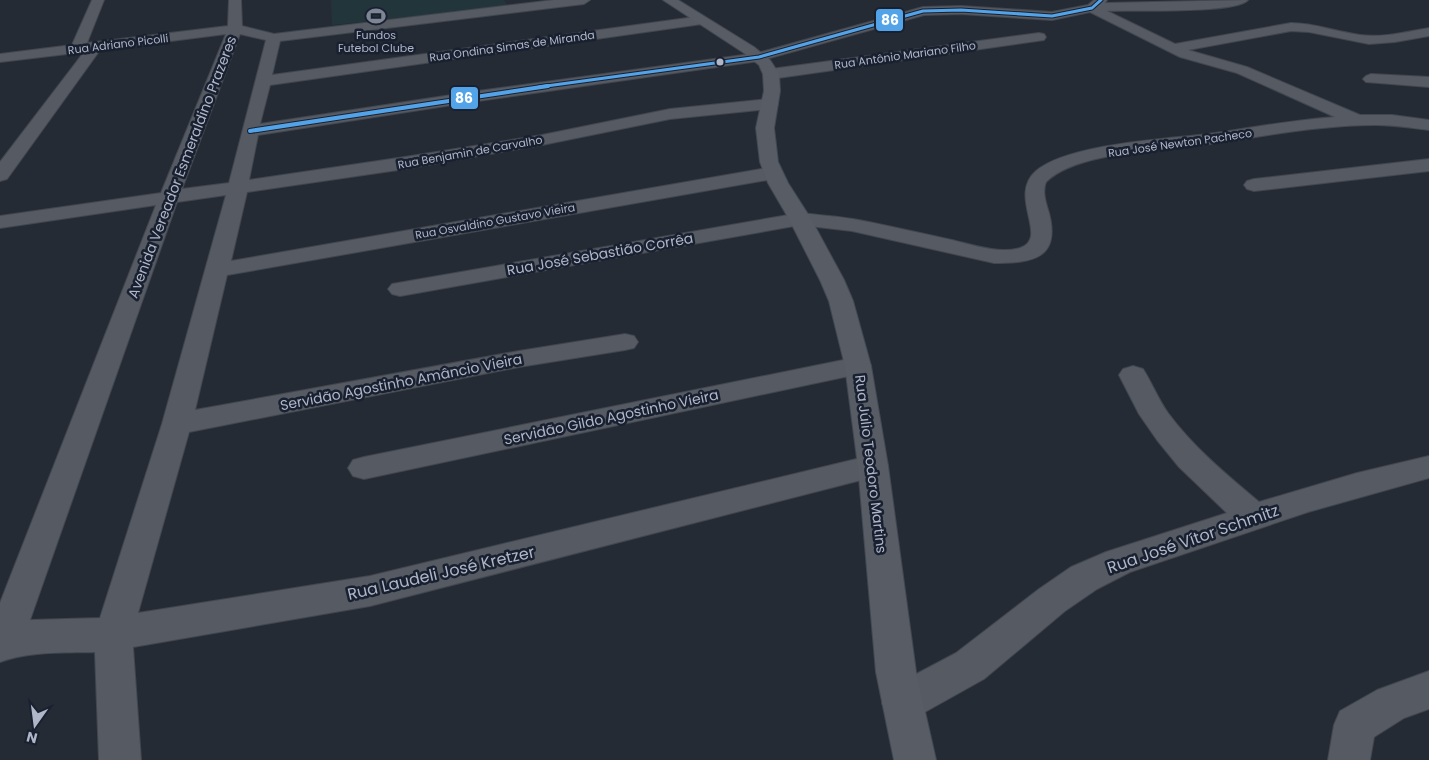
<svg xmlns="http://www.w3.org/2000/svg" width="1429" height="760" viewBox="0 0 1429 760" font-family="Poppins,sans-serif">
	<style>
		.green { fill: #22353b }
		.lines { fill: none; stroke-linecap: round; stroke-linejoin: round }
		.minor-casing { stroke: #42464d; stroke-width: 2 }
		.major-casing { stroke: #424851; stroke-width: 2 }
		.minor { fill: #565a63; fill-rule: evenodd }
		.major { fill: #585c65; fill-rule: evenodd }
		.bus-1-far1-casing { stroke: #192130; stroke-width: 5 }
		.bus-1-casing { stroke: #192130; stroke-width: 6 }
		.bus-1-far1 { stroke: #53a3e8; stroke-width: 3 }
		.bus-1 { stroke: #53a3e8; stroke-width: 4 }
		.bus-dot { fill: #aeb6c8; stroke: #192130; stroke-width: 2 }
		.labels { text-anchor: middle; dominant-baseline: central; stroke-width: 5; stroke-linejoin: round; paint-order: stroke }
		.far-poi-label { font-size: 11px; fill: #aeb6c8; stroke: #192130 }
		.far-street-label { font-size: 11px; fill: #aeb6c8; stroke: #192130 }
		.street-label { font-size: 14px; fill: #aeb6c8; stroke: #192130 }
		.near-street-label { font-size: 16px; fill: #aeb6c8; stroke: #192130 }
		.line-badge { stroke: #192130; stroke-width: 2 }
		.badge-label { font-size: 14px; text-anchor: middle; font-weight: bold; fill: #fff }
	</style>
	<rect width="100%" height="100%" fill="#252b35"/>
	<!-- green -->
	<path class="green" d="M331,0H504L508,7L332,25Z"/>
	<g class="lines">
		<!-- minor casing -->
		<g class="minor-casing">
			<g id="minor">
				<path d="M92,0H104L87,43L228,26L229,0H241L242,26L274,34L554,0H590L584,4L280,41L272,75L702,16L709,20L702,24L270,85L260,124L478,91L758,53L923,7L961,6L1052,12L1088,5L1094,0H1107L1105,3L1248,0C1236,14 1130,10 1107,11L1175,44L1291,23C1315,23 1336,32 1360,35C1383,38 1406,32 1429,28V36L1395,42L1369,44L1309,32L1291,31L1188,50L1247,67L1360,115H1392L1429,120V130C1412,128 1394,125 1376,125C1320,125 1265,136 1210,144C1168,150 1077,151 1046,182C1042,192 1046,203 1049,213C1061,259 1032,263 994,263L852,231L800,225L400,296L392,294L388,289L392,284L800,213C817,215 835,216 853,219C886,225 919,233 952,240C973,245 998,254 1020,248C1050,238 1007,196 1036,171C1068,144 1165,139 1208,134C1250,128 1293,120 1335,117L1237,73L1180,57L1090,12L1052,20L961,14L924,15L759,61L478,101L258,135L249,180L405,157L542,135L670,109L770,99L776,101L778,104L776,107L770,109L670,119L542,145L405,169L247,192L231,261L773,167L780,169L783,173L780,177L773,179L227,275L195,410L519,351L625,334L634,336L638,342L634,348L625,350L519,367L189,432L138,613L370,576L873,455L884,458L888,466L884,474L873,477L370,606L133,647L141,760H99L95,652C63,653 30,651 0,662V603L156,205L0,228V216L161,193L226,34L100,50L7,179L0,181V162L84,52L0,62V54L72,45ZM240,34L266,40L229,183L182,189ZM226,195L162,424L100,618L30,620L177,202Z"/>
				<path d="M1039,33L1044,34L1046,37L1044,40L771,79L766,77L763,74L766,71L771,69Z"/>
				<path d="M1371,74L1429,77V87L1366,82L1363,79L1366,76Z"/>
				<path d="M1429,159V171L1254,191L1247,189L1244,185L1247,181L1254,179Z"/>
				<path d="M858,357L868,360L871,366L868,372L364,479L353,476L348,468L353,460L364,457Z"/>
				<path d="M1133,366L1143,369C1152,383 1158,399 1168,413C1193,447 1227,475 1259,502L1357,473L1429,456V478L1308,512L1130,572L1097,589L1065,611L984,679L916,717L902,722L888,717L882,703L888,689L956,653L1039,589L1071,567L1106,552L1227,513L1179,467L1157,440L1139,414L1119,375L1123,369Z"/>
				<path d="M1429,671V709L1404,718L1374,737L1370,760H1328L1334,725L1340,711L1377,690Z"/>
			</g>
		</g>
		<!-- major casing -->
		<g class="major-casing">
			<path id="major" d="M663,0H678L754,47L770,60L779,74L780,91L774,128L778,162L788,183L811,219L844,280L853,301L871,366L888,466L916,672L936,760H894L876,672L858,466L845,366L829,301L820,280L789,219L768,183L760,162L756,128L764,91L763,74L759,65L744,53Z"/>
		</g>
		<!-- minor -->
		<use href="#minor" class="minor"/>
		<!-- major -->
		<use href="#major" class="major"/>
		<!-- bus-1-far1 casing -->
		<g class="bus-1-far1-casing">
			<path id="bus-1-far1" d="M539,87L759,57L923,11L961,10L1052,16L1092,8L1101,0"/>
		</g>
		<!-- bus-1 casing -->
		<g class="bus-1-casing">
			<path id="bus-1" d="M250,131L548,86"/>
		</g>
		<!-- bus-1-far1 -->
		<use href="#bus-1-far1" class="bus-1-far1"/>
		<!-- bus-1 -->
		<use href="#bus-1" class="bus-1"/>
	</g>
	<!-- icons -->
	<defs>
		<g id="stadium-bare" transform="scale(1.5)"><path d="M0-5a6.5 5 0 1 0 0 10a6.5 5 0 1 0 0-10ZM-3.5-1.8h7v3.6h-7Z" fill="#7e8595" stroke="#192130" stroke-width="2.5" paint-order="stroke"/></g>
	</defs>
	<g fill-rule="evenodd">
		<use href="#stadium-bare" x="376" y="16"/>
	</g>
	<!-- markers -->
	<circle class="bus-dot" cx="720" cy="62" r="4.5"/>
	<g class="labels">
		<!-- far-poi labels -->
		<g class="far-poi-label">
			<text x="376" y="35">Fundos<tspan x="376" dy="13">Futebol Clube</tspan></text>
		</g>
		<!-- far-street labels -->
		<g class="far-street-label">
			<text transform="translate(118 44) rotate(-7)">Rua Adriano Picolli</text>
			<text transform="translate(512 46) rotate(-8)">Rua Ondina Simas de Miranda</text>
			<text transform="translate(905 55) rotate(-8)">Rua Antônio Mariano Filho</text>
			<text transform="translate(1180 143) rotate(-8)">Rua José Newton Pacheco</text>
			<text transform="translate(470 152) rotate(-10)">Rua Benjamin de Carvalho</text>
			<text transform="translate(495 221) rotate(-10)">Rua Osvaldino Gustavo Vieira</text>
		</g>
		<!-- street labels -->
		<g class="street-label">
			<text transform="translate(182 167) rotate(-69)">Avenida Vereador Esmeraldino Prazeres</text>
			<text transform="translate(600 254) rotate(-10)">Rua José Sebastião Corrêa</text>
			<text transform="translate(401 382) rotate(-11)">Servidão Agostinho Amâncio Vieira</text>
			<text transform="translate(611 417) rotate(-12)">Servidão Gildo Agostinho Vieira</text>
			<text transform="translate(871 464) rotate(83)">Rua Júlio Teodoro Martins</text>
		</g>
		<!-- near-street labels -->
		<g class="near-street-label">
			<text transform="translate(1193 539) rotate(-19)">Rua José Vítor Schmitz</text>
			<text transform="translate(441 573) rotate(-13)">Rua Laudeli José Kretzer</text>
		</g>
	</g>
	<g class="line-badge">
		<rect x="875" y="8" width="29" height="24" rx="5" fill="#53a3e8"/>
		<rect x="450" y="86" width="29" height="24" rx="5" fill="#53a3e8"/>
	</g>
	<g class="badge-label">
		<text x="890" y="25">86</text>
		<text x="464" y="103">86</text>
	</g>
	<!-- north arrow -->
	<g transform="translate(35 725) rotate(194)" stroke="#192130" stroke-width="4" paint-order="stroke">
	<path d="M0-4L9 19L0 12L-9 19Z" fill="#aeb6c8"/>
	<text y="-8" font-size="14" font-weight="bold" text-anchor="middle" fill="#aeb6c8">N</text>
	</g>
</svg>
